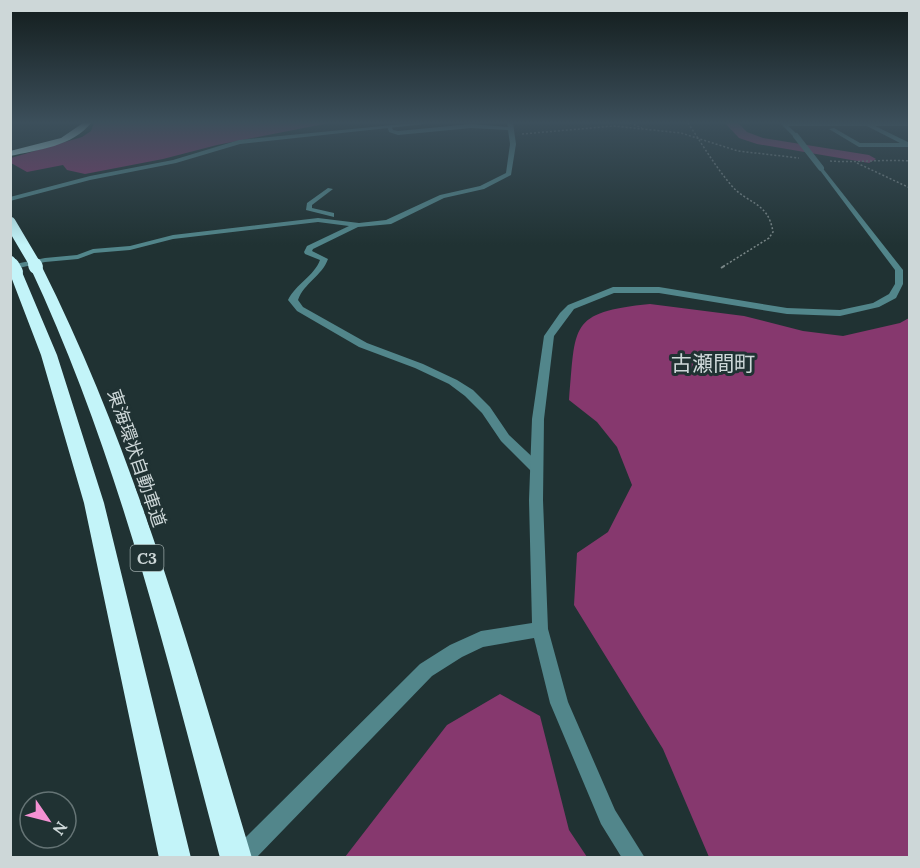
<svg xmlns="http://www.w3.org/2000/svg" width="920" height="868" viewBox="0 0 920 868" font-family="Lora,'Noto Sans JP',serif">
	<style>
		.forest { fill: #86386e }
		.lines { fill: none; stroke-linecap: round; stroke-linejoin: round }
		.river { fill: #8d3e74; fill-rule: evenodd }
		.path-far1 { stroke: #7a8788; stroke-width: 1.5; stroke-dasharray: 2 2; stroke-linecap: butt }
		.path { stroke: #7a8788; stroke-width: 2; stroke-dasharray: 4 4; stroke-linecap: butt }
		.minor { fill: #52868b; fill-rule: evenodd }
		.tertiary { fill: #52868b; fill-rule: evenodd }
		.motorway { fill: #c3f4f9; fill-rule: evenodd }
		.tertiary-bridge { stroke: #52868b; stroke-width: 6 }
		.motorway-bridge-far1 { stroke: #c3f4f9; stroke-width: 11 }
		.motorway-bridge { stroke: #c3f4f9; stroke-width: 14 }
		.labels { text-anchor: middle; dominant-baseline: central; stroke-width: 6; stroke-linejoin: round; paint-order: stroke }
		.shield { fill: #203233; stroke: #99a6a6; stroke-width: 1.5 }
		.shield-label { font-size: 16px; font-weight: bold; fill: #cdd7d8 }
		.street-label { font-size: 18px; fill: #cdd7d8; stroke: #203233 }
		.quarter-label { font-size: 21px; fill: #cdd7d8; stroke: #203233 }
	</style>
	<rect width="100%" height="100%" fill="#203233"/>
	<!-- forest -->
	<g class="forest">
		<path d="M94,123H329L217,145L163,159L85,174L67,170L63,165L27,172L11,163V158L82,137L91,131Z"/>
		<path d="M650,304L744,316L803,331L843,336L900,323L909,318V857H709L663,749L574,605L577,553L608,532L632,485L617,447L597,422L569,400C576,326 568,312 650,304Z"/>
		<path d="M500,694L540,716L569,830L587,857H345L447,725Z"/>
	</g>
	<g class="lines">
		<!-- river -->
		<path class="river" d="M725,123H738L747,132L763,138L869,155L876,159L869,163L757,144L739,138Z"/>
		<!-- path-far1 -->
		<g class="path-far1">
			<path d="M630,123L642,128"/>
			<path d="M688,123C702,144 715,166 731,185C748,205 768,201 773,232L769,238L724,266"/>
			<path d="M522,134L614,126L681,133L738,151L799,158"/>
			<path d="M830,161C857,163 883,159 910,161"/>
			<path d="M857,163L910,188"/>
		</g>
		<!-- path -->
		<path class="path" d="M721,268L726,265"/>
		<!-- minor -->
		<g class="minor">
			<path d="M507,123H513L516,144L511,175L484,189L444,198L391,224L358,227L313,249L312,251L328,259C322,276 304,283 298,300L303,307L367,343L423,364L457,380L473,390L490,407L509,435L542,466L543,469L542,472H532L501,441L482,413L465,396L449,384L415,368L359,347L297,311L288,300C296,284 314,276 320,260L305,254L304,252L307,246L349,226L318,222L173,239L130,250L94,253L78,259L45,262L10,270V265L45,258L77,255L93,249L130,246L173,235L318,218L359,223L386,220L440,195L480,186L506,173L510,144L508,130L471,128L398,135L389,132L387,126H391L393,130L398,131L471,124L508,127Z"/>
			<path d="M785,123H910V126H875L910,143V147H859L829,129L834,128L860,143H900L867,126H783Z"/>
			<path d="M328,188L333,189L312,205V208L334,213V217L306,210L307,203Z"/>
		</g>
		<!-- tertiary -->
		<g class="tertiary">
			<path d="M414,123H434L240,144L176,163L90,180L10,201V197L90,176L173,160L239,140Z"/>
			<path d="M780,123H785L798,135V137H794Z"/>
			<path d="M821,166L903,270V284L896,298L879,307L840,316L787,314L659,293H614L574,309L554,336L544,419L543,500L548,629L568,702L615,810L645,858H622L601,824L550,703L534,638L483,647L462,657L432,676L256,858H231L233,850L420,664L450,645L481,631L532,623L529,500L532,419L544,336L560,313L568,305L613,287H659L787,308L840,310L873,303L889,294L895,284V270L819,169Z"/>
		</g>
		<!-- motorway -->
		<g class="motorway">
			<path d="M83,123H91C73,146 38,150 10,156V151L61,138Z"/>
			<path d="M36,263L42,267C136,454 192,658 252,858H220C167,658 118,454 30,267Z"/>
			<path d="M16,268L22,272L57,355L104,503L191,858H159L84,503L41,355L10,274L12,269Z"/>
		</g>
		<!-- tertiary-bridge -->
		<path class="tertiary-bridge" d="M796,136L821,168"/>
		<!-- motorway-bridge-far1 -->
		<g class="motorway-bridge-far1">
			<path d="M10,222L36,266"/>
			<path d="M10,261L13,266"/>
		</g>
		<!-- motorway-bridge -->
		<g class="motorway-bridge">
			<path d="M12,265L16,272"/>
			<path d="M35,265L36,267"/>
		</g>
	</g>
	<!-- sky -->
	<linearGradient id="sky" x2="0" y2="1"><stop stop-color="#121c1c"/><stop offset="0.5" stop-color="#3c4f5b"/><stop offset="1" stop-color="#3c4f5b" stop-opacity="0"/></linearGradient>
	<rect width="920" height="245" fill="url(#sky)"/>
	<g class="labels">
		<!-- shield labels -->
		<rect class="shield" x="130.5" y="545" width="33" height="26" rx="4.5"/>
		<g class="shield-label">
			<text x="147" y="558">C3</text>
		</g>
		<!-- street labels -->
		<g class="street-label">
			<text transform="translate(137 458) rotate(71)">東海環状自動車道</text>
		</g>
		<!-- quarter labels -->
		<g class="quarter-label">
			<text x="713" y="363">古瀬間町</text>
		</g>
	</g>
	<!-- border -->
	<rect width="920" height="868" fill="none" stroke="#cdd7d8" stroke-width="24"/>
	<!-- north arrow -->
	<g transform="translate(48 820) rotate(125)"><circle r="28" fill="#203233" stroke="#657475" stroke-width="1.5"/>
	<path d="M0-4.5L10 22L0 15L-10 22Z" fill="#f491d3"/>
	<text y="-9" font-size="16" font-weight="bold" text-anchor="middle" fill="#cdd7d8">N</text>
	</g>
</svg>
